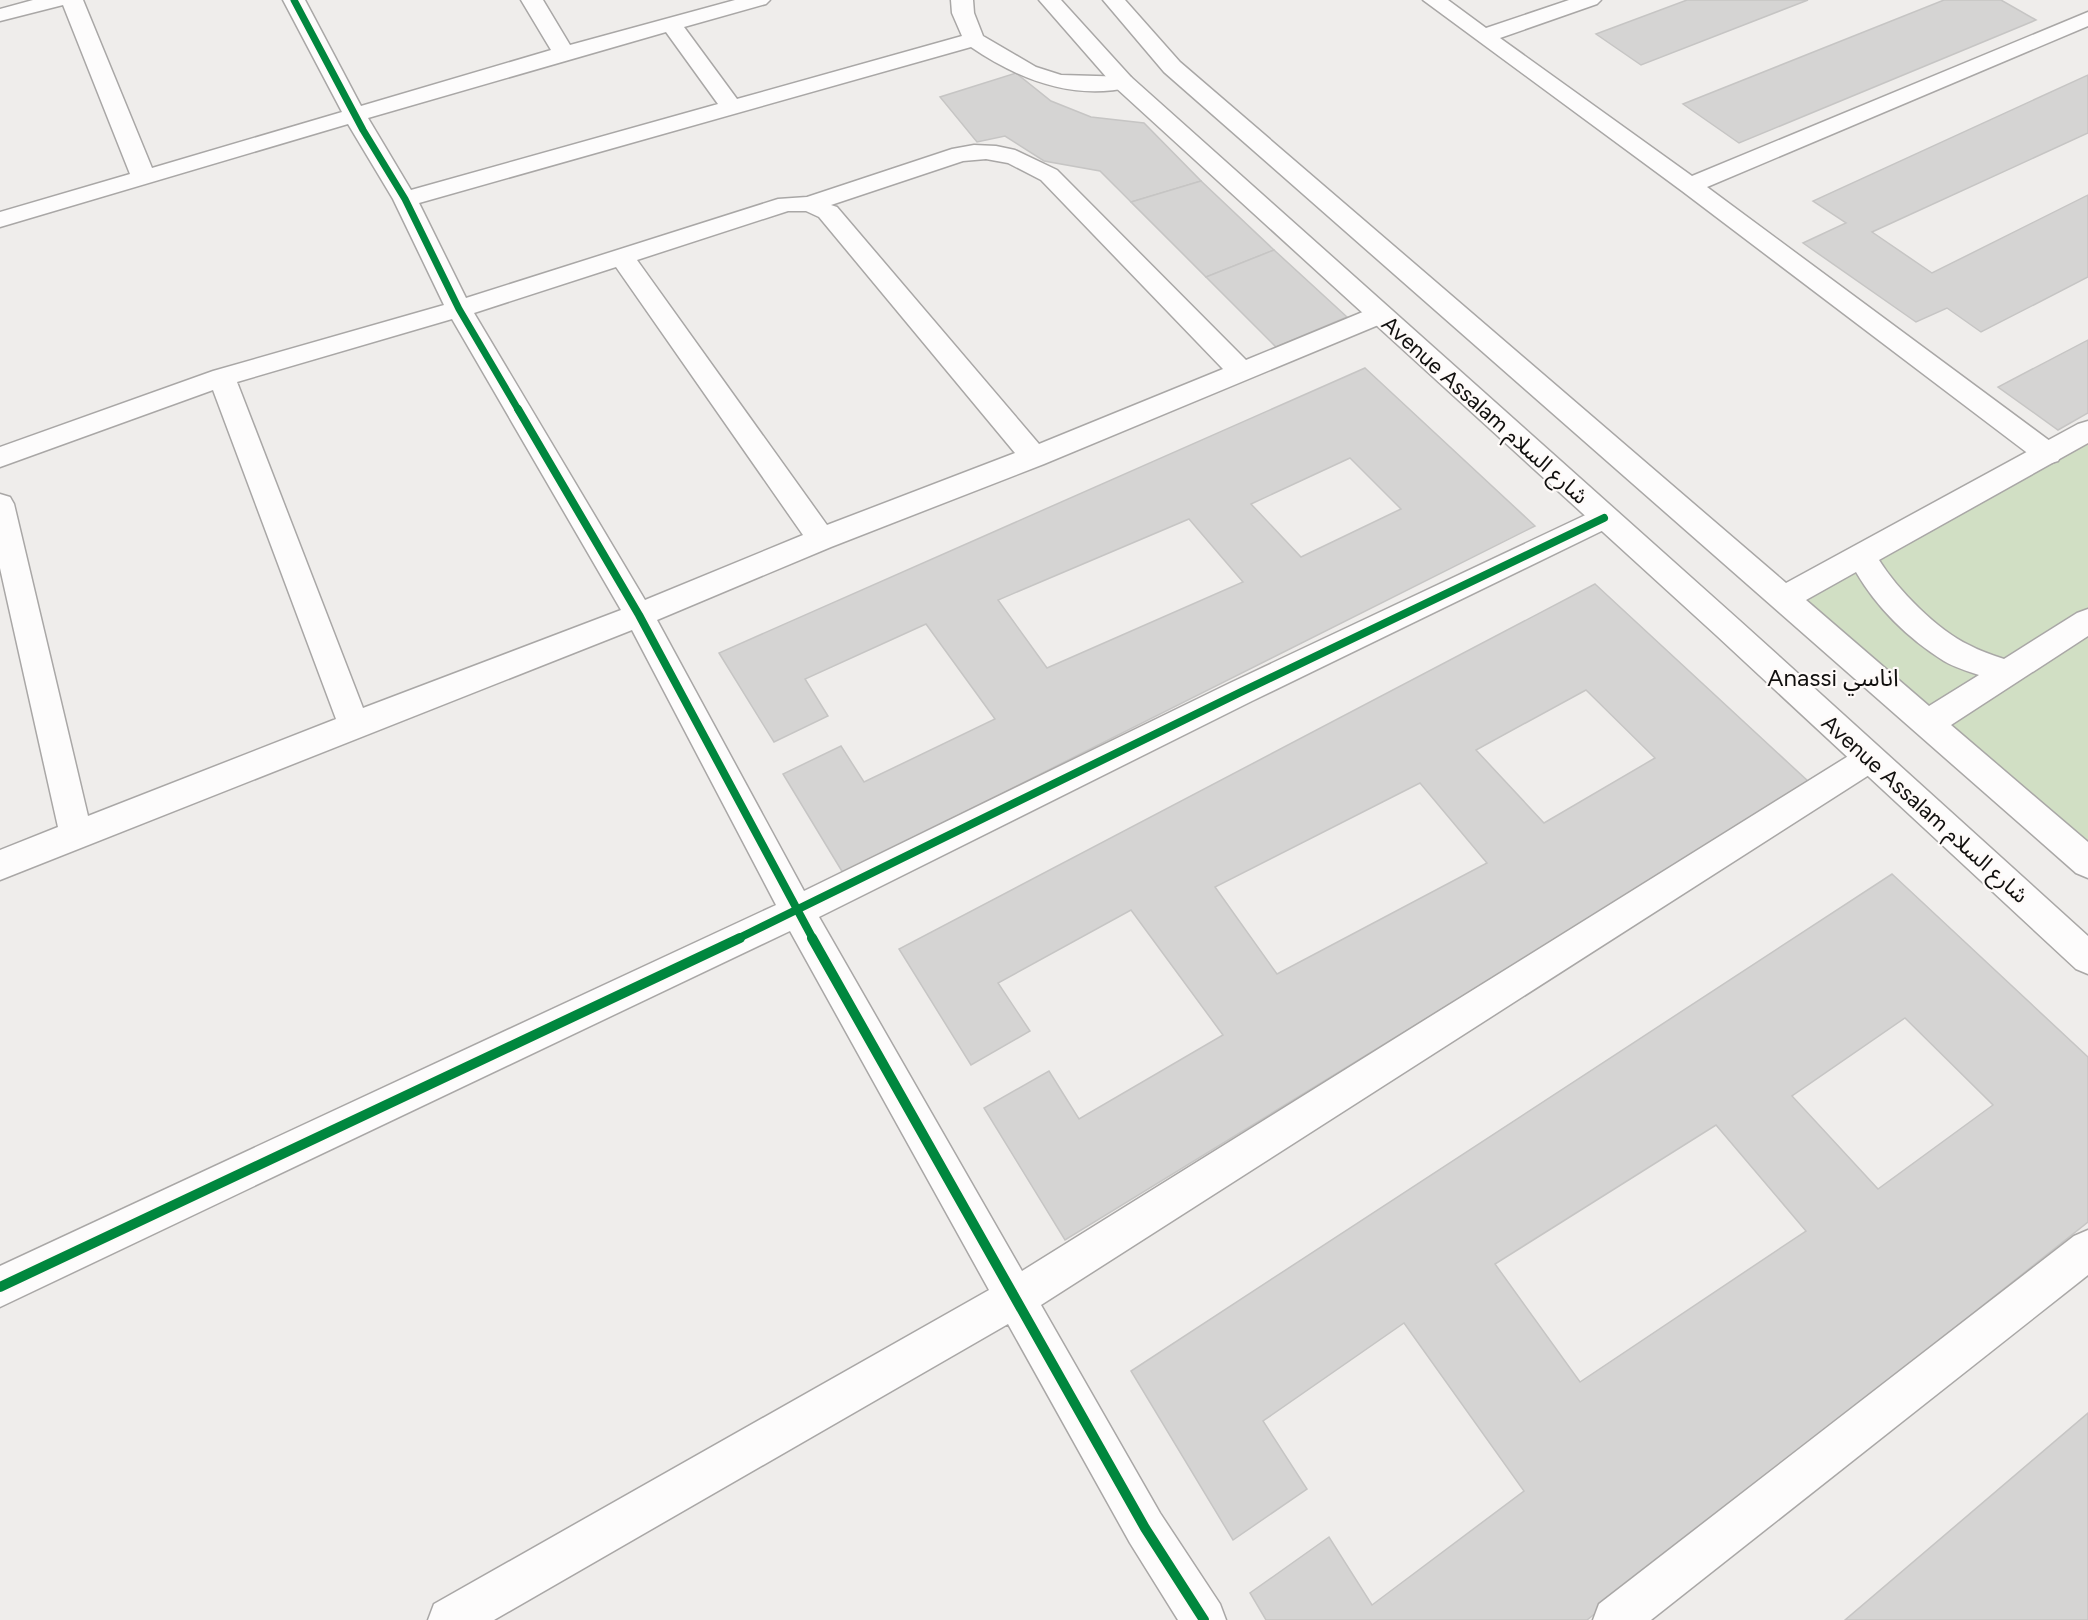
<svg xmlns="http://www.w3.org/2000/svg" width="2088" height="1620" viewBox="0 0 2088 1620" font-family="Figtree,'Noto Sans Arabic',sans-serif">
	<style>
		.green { fill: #d1dfc4 }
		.building { fill: #d5d4d3; stroke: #c6c5c4; stroke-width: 1.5; fill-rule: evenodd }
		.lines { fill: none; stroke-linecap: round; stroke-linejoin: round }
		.minor-casing { stroke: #a9a7a6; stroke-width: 3 }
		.tertiary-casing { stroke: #a9a7a6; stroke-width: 3 }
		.minor { fill: #fdfcfc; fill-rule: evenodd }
		.tertiary { fill: #fdfcfc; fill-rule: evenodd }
		.cycleway-far2-casing { stroke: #fefaf8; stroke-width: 10 }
		.cycleway-far1-casing { stroke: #fefaf8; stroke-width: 12 }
		.cycleway-casing { stroke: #fefaf8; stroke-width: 14 }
		.cycleway-far2 { stroke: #00873e; stroke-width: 7 }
		.cycleway-far1 { stroke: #00873e; stroke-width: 8 }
		.cycleway { stroke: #00873e; stroke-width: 10 }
		.labels { text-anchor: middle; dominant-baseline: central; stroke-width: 4.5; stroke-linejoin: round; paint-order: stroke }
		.street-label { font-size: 22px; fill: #11100f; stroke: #fefaf8 }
		.neighbourhood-label { font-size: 24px; fill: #11100f; stroke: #fefaf8 }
	</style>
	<rect width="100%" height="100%" fill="#efedeb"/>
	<!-- green -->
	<path class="green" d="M2088,432V863L1783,599Z"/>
	<!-- building -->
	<g class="building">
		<path d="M1687,0H1808L1641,65L1596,34Z"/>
		<path d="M1944,0H2001L2036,20L1739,143L1683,104Z"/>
		<path d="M1016,73L1051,101L1091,117L1144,123L1201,181L1131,202L1100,171L1044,161L1005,136L977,142L940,97Z"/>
		<path d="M2088,75V133L1872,232L1932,273L2088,195V277L1981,332L1947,308L1916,322L1803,243L1846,223L1813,201Z"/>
		<path d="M1201,181L1274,250L1206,277L1131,202Z"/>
		<path d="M1274,250L1347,317L1276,347L1206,277Z"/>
		<path d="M2088,340V413L2058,430L1998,387Z"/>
		<path d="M1365,368L1535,526L843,873L783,774L841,746L864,782L995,719L926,624L805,679L828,716L774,742L719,653ZM1350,458L1401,509L1301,557L1251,504ZM1189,519L1243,582L1047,668L998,600Z"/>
		<path d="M1595,584L1810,783L1065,1240L984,1108L1049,1071L1079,1119L1223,1035L1131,910L998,983L1030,1031L971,1065L899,949ZM1586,690L1655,758L1544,823L1476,750ZM1420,783L1487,863L1277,974L1215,887Z"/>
		<path d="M1892,874L2088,1057V1222L1587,1620H1266L1250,1593L1329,1537L1372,1605L1524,1491L1404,1323L1263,1421L1307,1489L1233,1540L1131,1371ZM1905,1018L1993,1105L1878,1189L1792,1096ZM1716,1125L1806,1231L1580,1382L1495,1264Z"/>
		<path d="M2088,1413V1620H1845Z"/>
	</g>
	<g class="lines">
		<!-- minor casing -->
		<g class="minor-casing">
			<g id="minor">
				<path d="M33,0H83L152,168L342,112L283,0H305L361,106L551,50L521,0H543L570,45L735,0H770L766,4L684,27L737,99L962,36L952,13L951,0H973L974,13L983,36L1036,67L1061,75L1131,77L1134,82L1131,87C1072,101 1018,79 971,47L419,203L466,298L778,199L807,197L952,149L974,145L996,146L1015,150L1057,170L1246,360L1370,309L1379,307L1388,309L1392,315L1388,321L1044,464L831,547L657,620L804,891L1230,683L1594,511L1604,508L1614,511L1618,518L1614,525L1252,701L819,917L1022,1271L1858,750L1869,746L1880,750L1885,759L1880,768L1041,1305L1160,1513L1220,1604L1226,1620H1178L1130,1543L1008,1324L494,1620H428L434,1604L989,1290L790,931L0,1307V1266L776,905L632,630L0,880V850L58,827L0,568V494L10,497L14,504L88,816L336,719L213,390L0,467V447L213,371L444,305L393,199L348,124L0,227V212L130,174L63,5L0,21V9ZM666,32L718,104L411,190L368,118ZM986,159L1008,163L1041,180L1223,369L1039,444L837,207L831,205L963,161ZM788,211H806L819,217L1015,453L827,525L637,260ZM616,267L803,535L645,600L474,313ZM452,319L621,610L363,708L237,382Z"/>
				<path d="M1423,0H1448L1486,28L1569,0H1601L1597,4L1500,38L1692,176L2088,12V26L1707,187L2058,447L2062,454L2058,461L2048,464L2038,461L1682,191Z"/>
				<path d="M2088,1230V1275L1651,1620H1593L1599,1604L2074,1236Z"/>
			</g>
		</g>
		<!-- tertiary casing -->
		<g class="tertiary-casing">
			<g id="tertiary">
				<path d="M1039,0H1061L1131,77L1739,620L2088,936V974L2076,969L1717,636L1115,87Z"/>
				<path d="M1103,0H1125L1180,62L1786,583L2078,424L2088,421V443L1879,560C1897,589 1937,630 1969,645C1980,651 1992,655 2004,659L2077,613L2088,609V636L1951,725L2088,842V878L2076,873L1164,72ZM1856,572C1877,608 1909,639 1944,661C1954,667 1967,671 1979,675L1929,706L1806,600Z"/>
			</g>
		</g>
		<!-- minor -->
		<use href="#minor" class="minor"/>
		<!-- tertiary -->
		<use href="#tertiary" class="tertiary"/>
		<!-- cycleway-far2 casing -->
		<g class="cycleway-far2-casing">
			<path id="cycleway-far2" d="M294,0L363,130L405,199L459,309L519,411"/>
		</g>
		<!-- cycleway-far1 casing -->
		<g class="cycleway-far1-casing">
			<g id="cycleway-far1">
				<path d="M518,409L639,615L813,939"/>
				<path d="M737,939L1241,692L1604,518"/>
			</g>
		</g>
		<!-- cycleway casing -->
		<g class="cycleway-casing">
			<g id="cycleway">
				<path d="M812,938L1145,1528L1204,1620"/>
				<path d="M0,1287L740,938"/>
			</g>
		</g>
		<!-- cycleway-far2 -->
		<use href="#cycleway-far2" class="cycleway-far2"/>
		<!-- cycleway-far1 -->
		<use href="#cycleway-far1" class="cycleway-far1"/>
		<!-- cycleway -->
		<use href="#cycleway" class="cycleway"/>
	</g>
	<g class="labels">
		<!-- street labels -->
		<g class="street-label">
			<text transform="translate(1485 410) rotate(42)">Avenue Assalam شارع السلام</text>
			<text transform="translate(1925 809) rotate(42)">Avenue Assalam شارع السلام</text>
		</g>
		<!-- neighbourhood labels -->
		<g class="neighbourhood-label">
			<text x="1833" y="677">Anassi اناسي</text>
		</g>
	</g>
</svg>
